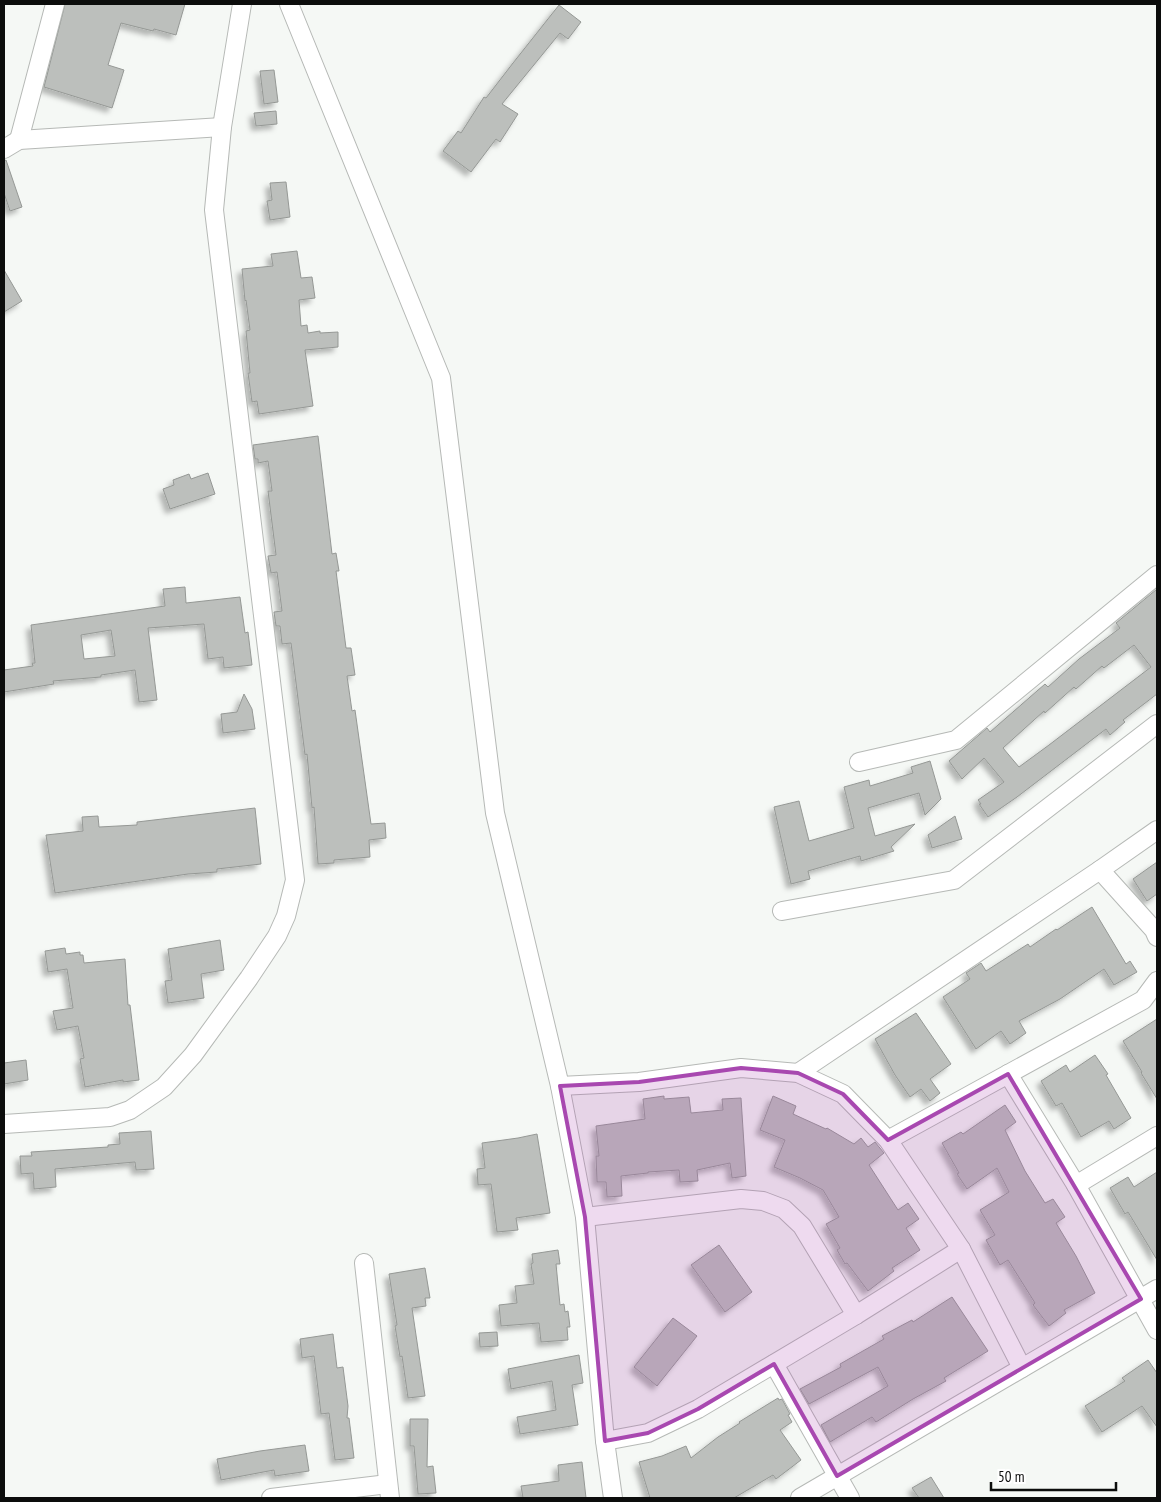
<svg xmlns="http://www.w3.org/2000/svg" width="1161" height="1502" viewBox="0 0 1161 1502" font-family="'PT Sans Narrow',sans-serif">
	<style>
		.building { fill: #bcbfbc; stroke: #959895; fill-rule: evenodd; filter: url(#shadow) }
		.lines { fill: none; stroke-linecap: round; stroke-linejoin: round }
		.street-casing { stroke: #b6b9b6; stroke-width: 20 }
		.street { stroke: #fff; stroke-width: 18 }
		.marked { fill: #a848b0; fill-opacity: 0.2; stroke: #a848b0; stroke-width: 4; stroke-linejoin: round }
	</style>
	<defs>
		<filter id="shadow"><feDropShadow dx="-4.5" dy="4.5" stdDeviation="2.5" flood-color="#0004"/></filter>
	</defs>
	<rect width="100%" height="100%" fill="#f5f8f5"/>
	<!-- building -->
	<g class="building">
		<path d="M65,4H185L176,35L154,29L153,31L121,23L108,65L124,70L112,108L44,87Z"/>
		<path d="M559,5L581,22L568,39L560,33L502,104L518,114L500,142L496,139L471,172L443,151L458,131L461,133L484,97L486,98L513,63Z"/>
		<path d="M274,70L278,102L264,104L260,71Z"/>
		<path d="M276,111L277,124L256,126L254,113Z"/>
		<path d="M6,160L22,207L10,211L4,193V161Z"/>
		<path d="M286,182L290,217L270,220L267,201L272,200L270,183Z"/>
		<path d="M297,251L301,278L312,277L315,298L299,300L301,326L307,325L308,333L320,331V333L338,332V347L305,350L313,406L259,414L257,401L252,402L248,373H250L246,331L250,330L246,300L245,301L242,269L273,266L271,254Z"/>
		<path d="M4,270L22,301L4,312Z"/>
		<path d="M318,436L332,554L336,553L339,571H336L346,648H351L355,675L347,676L352,711L355,710L371,824L385,823L386,838L369,840L370,857L334,860V863L318,864L314,807L312,808L307,754L305,755L291,643L282,644L280,626H276L274,612L282,611L277,572L271,573L268,556L276,555L268,491H272L268,461L258,463V459H255L253,445Z"/>
		<path d="M208,473L215,494L170,509L163,489L174,485L173,480L189,474L191,479Z"/>
		<path d="M185,587L186,603L240,597L245,633L248,632L252,665L224,668L223,657L208,659L204,624L148,628L157,700L139,702L135,670L101,675V677L53,681L54,684L4,692V670L33,666L32,663H35L31,625L165,606L163,589ZM111,630L115,656L84,659L81,635Z"/>
		<path d="M1157,589V694L1123,720L1125,722L1110,735L1106,729L1017,797L988,817L979,804H981L978,800L1004,782L984,758L962,779L949,761L987,728L990,732L1045,684L1048,687L1079,659L1120,628L1116,623ZM1134,645L1151,667L1049,745L1019,767L1003,748L1044,711L1045,713L1074,687L1076,689L1102,666L1104,668Z"/>
		<path d="M244,694L252,709L255,729L223,733L221,714L237,712Z"/>
		<path d="M930,761L941,799L925,815L919,793L868,808L875,836L915,824L891,847L894,851L861,861L860,856L808,871L810,879L791,884L774,807L799,801L809,841L854,828L844,787L869,780L870,786L913,773L911,767Z"/>
		<path d="M255,808L261,864L217,869V872L188,874L55,893L46,835L83,831L82,817L98,816L99,827L137,825V822Z"/>
		<path d="M955,816L962,839L932,848L928,835Z"/>
		<path d="M1157,862V894L1147,901L1133,879Z"/>
		<path d="M1092,907L1126,964L1130,961L1137,972L1114,985L1104,969L1060,999L1019,1021L1026,1033L1010,1044L1001,1031L976,1049L943,997L970,979L966,973L981,963L986,971L1028,944L1030,947L1056,929L1057,930Z"/>
		<path d="M220,940L224,970L201,974L204,998L168,1003L165,981L172,980L168,949Z"/>
		<path d="M65,948L66,954L80,952V955H83L84,963L125,959L128,1005H130L139,1080L123,1082V1080L85,1087L80,1059L84,1058L78,1026L57,1030L53,1011L73,1008L67,969L48,972L45,951Z"/>
		<path d="M916,1013L951,1064L930,1079L940,1093L930,1101L921,1089L910,1097L895,1075L875,1039Z"/>
		<path d="M1157,1019V1099L1141,1073L1142,1072L1123,1041Z"/>
		<path d="M1095,1055L1108,1074L1106,1075L1131,1118L1114,1129L1109,1121L1081,1137L1062,1103L1056,1106L1041,1081L1066,1065L1070,1072Z"/>
		<path d="M26,1060L28,1080L4,1084V1063Z"/>
		<path d="M664,1096V1099L689,1097L691,1113L723,1110L722,1099L741,1098L746,1176L732,1178L730,1163L697,1170L698,1181L680,1182L679,1170L648,1172V1173L621,1176L622,1196L607,1197L606,1182H597L596,1156H599L596,1126L645,1119L643,1099Z"/>
		<path d="M773,1096L796,1106L793,1114L826,1129L827,1128L854,1144L861,1138L868,1147L875,1142L884,1153L869,1165L898,1210L908,1203L919,1219L906,1228L920,1250L892,1268L894,1271L868,1291L847,1263L845,1264L837,1250L840,1248L826,1224L839,1217L823,1190L800,1178L774,1167L785,1140L760,1130Z"/>
		<path d="M1005,1105L1016,1122L1005,1130L1025,1171L1045,1203L1053,1199L1065,1217L1056,1223L1076,1256L1095,1293L1064,1310L1066,1313L1049,1326L1033,1305L1035,1303L1008,1260L1000,1265L986,1240L995,1235L980,1210L1009,1192L997,1168L967,1189L957,1174L959,1173L942,1143L961,1132L963,1134Z"/>
		<path d="M151,1131L154,1169L136,1170L135,1162L55,1169L56,1187L34,1189L33,1173L21,1174L20,1156H32L31,1152L108,1147V1145L120,1144L119,1133Z"/>
		<path d="M537,1134L550,1213L516,1218L518,1230L497,1232L491,1184L478,1185L477,1169L485,1168L482,1143L518,1138Z"/>
		<path d="M1157,1172V1260L1128,1212L1125,1214L1110,1188L1128,1177L1134,1187Z"/>
		<path d="M719,1245L752,1292L725,1312L691,1265Z"/>
		<path d="M558,1250L560,1264H556L560,1305L564,1304L565,1312L568,1311L570,1327H567L568,1340L541,1342L539,1323L501,1326L499,1305L517,1303L515,1286L534,1284L531,1264L533,1263L532,1254Z"/>
		<path d="M425,1268L430,1298H425L426,1306L412,1308L425,1396L408,1398L402,1356L400,1357L395,1326L397,1325L389,1274Z"/>
		<path d="M952,1297L988,1351L944,1378L946,1381L913,1399L876,1422L872,1417L830,1442L821,1425L888,1386L878,1367L809,1404L800,1389L841,1367L840,1364L884,1339L882,1336L912,1320L913,1322Z"/>
		<path d="M673,1318L697,1336L657,1386L634,1367Z"/>
		<path d="M497,1332L498,1346L480,1347L479,1333Z"/>
		<path d="M333,1334L337,1368L343,1367L348,1406L347,1418H349L354,1458L335,1460L329,1413L321,1414L314,1356L302,1358L300,1339Z"/>
		<path d="M579,1355L583,1383L572,1385L578,1425L520,1434L517,1417L556,1410L552,1381L511,1389L508,1369Z"/>
		<path d="M1148,1360L1157,1373V1427L1142,1406L1102,1432L1085,1406L1125,1381L1122,1378Z"/>
		<path d="M778,1398L779,1400L782,1399L790,1414L788,1415L792,1422L780,1430L801,1460L776,1479L773,1475L734,1498H650L639,1462L662,1456L686,1446L691,1458L718,1437L740,1423L739,1422Z"/>
		<path d="M410,1419H428L427,1467L433,1466L436,1493L418,1494L414,1446H410Z"/>
		<path d="M305,1445L309,1471L275,1476L274,1470L221,1480L217,1459L260,1451Z"/>
		<path d="M582,1462L586,1498H523L521,1486L559,1481L558,1465Z"/>
		<path d="M931,1477L944,1498H919L912,1488Z"/>
	</g>
	<g class="lines">
		<!-- street casing -->
		<g class="street-casing">
			<g id="street">
				<path d="M289,4L441,378L495,813L560,1086L585,1217L605,1441L613,1498"/>
				<path d="M19,140L55,4"/>
				<path d="M4,149L19,140L222,127"/>
				<path d="M859,762L956,740L1157,575"/>
				<path d="M1100,870L1154,930L1157,937"/>
				<path d="M782,911L954,880L1157,724"/>
				<path d="M798,1073L1100,870L1157,830"/>
				<path d="M1008,1074L1076,1185L1157,1330"/>
				<path d="M560,1086L639,1082L741,1068L798,1073L843,1094L888,1140L961,1249L1022,1368"/>
				<path d="M4,1124L110,1117L130,1110L164,1087L193,1055L249,978L277,936L286,916L295,880L214,210L222,127L242,4"/>
				<path d="M888,1140L1143,1000L1157,981"/>
				<path d="M1076,1185L1157,1136"/>
				<path d="M585,1217L741,1199L763,1201L784,1209L802,1226L856,1315"/>
				<path d="M364,1263L390,1498"/>
				<path d="M774,1364L850,1498"/>
				<path d="M605,1441L648,1433L698,1409L856,1315L961,1249"/>
				<path d="M271,1498L388,1484"/>
				<path d="M800,1498L1157,1289"/>
			</g>
		</g>
		<!-- street -->
		<use href="#street" class="street"/>
	</g>
	<!-- marked area -->
	<path class="marked" d="M741,1068L798,1073L843,1094L888,1140L1008,1074L1141,1299L837,1476L774,1364L698,1409L648,1433L605,1441L585,1217L560,1086L639,1082Z"/>
	<!-- border -->
	<rect width="1161" height="1502" fill="none" stroke="#0c0d0c" stroke-width="10"/>
	<!-- scale -->
	<path d="M991 1482v8h125v-8" fill="none" stroke="#0c0d0c" stroke-width="2.5"/>
	<text x="998" y="1482" font-size="15" fill="#0c0d0c" stroke="#ffffff" stroke-width="4" paint-order="stroke">50 m</text>
</svg>
